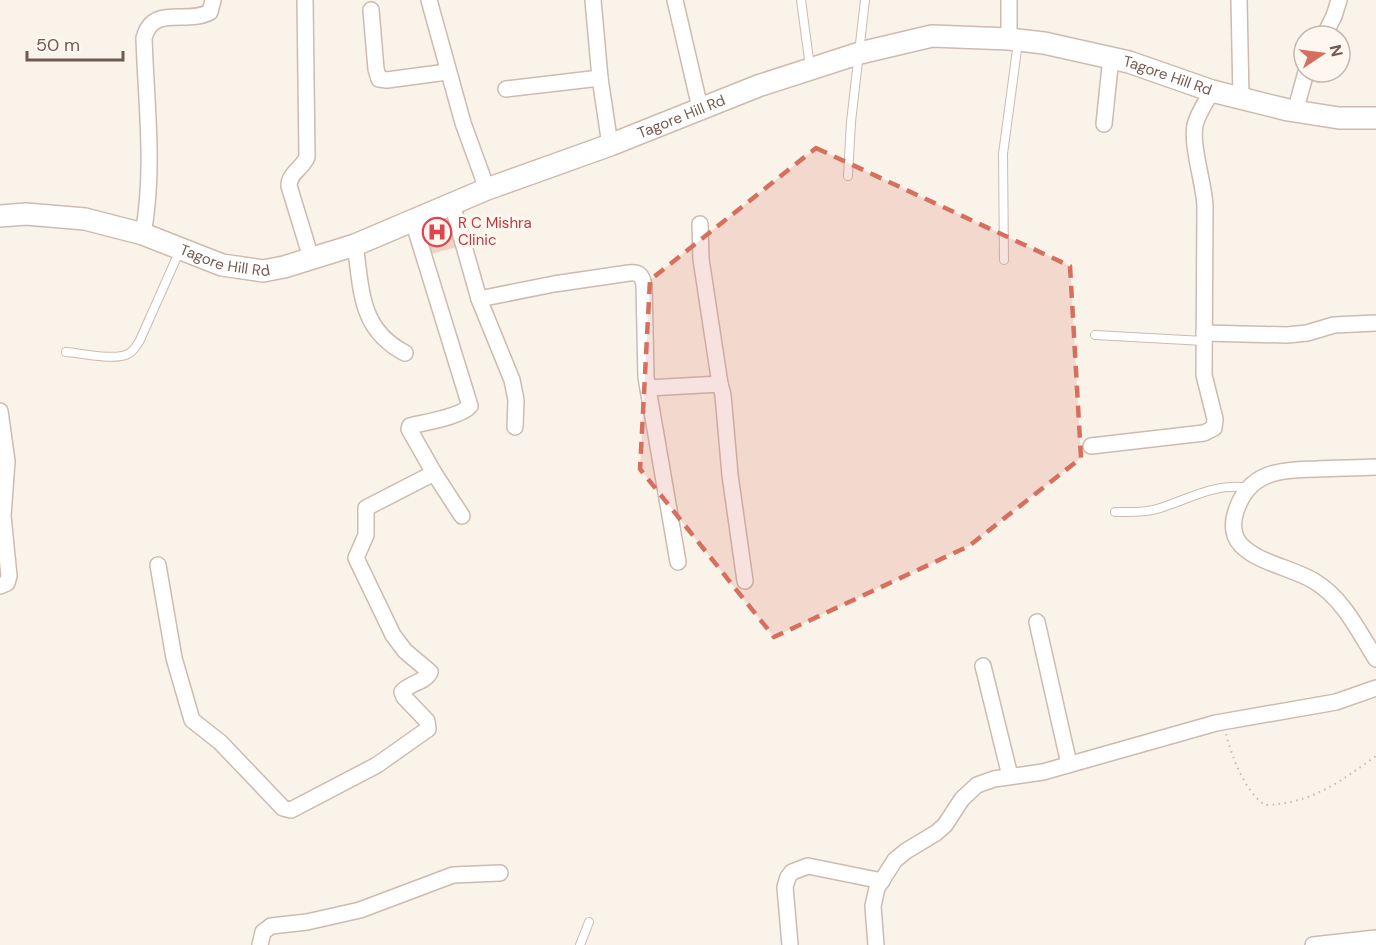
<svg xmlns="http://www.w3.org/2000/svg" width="1376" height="945" viewBox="0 0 1376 945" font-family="'DM Sans',sans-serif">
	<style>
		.building { fill: #edd2c5 }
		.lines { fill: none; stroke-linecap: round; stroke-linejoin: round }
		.service-casing { stroke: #ccbbb1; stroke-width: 10 }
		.minor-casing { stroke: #ccbbb1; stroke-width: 18 }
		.secondary-casing { stroke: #cebbaf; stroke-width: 24 }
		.path { stroke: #d2b5a8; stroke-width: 2; stroke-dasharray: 1.5 4.5; stroke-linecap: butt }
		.service { stroke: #fff; stroke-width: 8 }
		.minor { stroke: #fff; stroke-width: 15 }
		.secondary { stroke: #fff; stroke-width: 21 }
		.marked { fill: #d6705e; fill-opacity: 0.2; stroke: #d6705e; stroke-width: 4.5; stroke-dasharray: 12 8; stroke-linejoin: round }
		.labels { text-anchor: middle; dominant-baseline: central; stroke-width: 6; stroke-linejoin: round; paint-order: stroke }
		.street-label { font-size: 15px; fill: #735a50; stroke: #fdf7f0 }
		.health-label { font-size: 15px; fill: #be3a42; stroke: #fdf7f0; text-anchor: start }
	</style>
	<rect width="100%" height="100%" fill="#faf3ea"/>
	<!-- building -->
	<path class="building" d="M450,219L457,247L426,255L419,228Z"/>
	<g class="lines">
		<!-- service casing -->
		<g class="service-casing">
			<g id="service">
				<path d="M801,0L810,67"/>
				<path d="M848,176L851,122L865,0"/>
				<path d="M1004,260L1003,154L1018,42"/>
				<path d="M1095,335L1204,341"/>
				<path d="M66,352C81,353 114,361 128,354C134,351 137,345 140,340L180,250"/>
				<path d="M1115,512C1130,512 1143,513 1157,509C1187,500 1216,482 1247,488"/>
				<path d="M580,945L589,922"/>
			</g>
		</g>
		<!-- minor casing -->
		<g class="minor-casing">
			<g id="minor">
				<path d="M305,0L307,157C302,169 289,173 289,186L311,258"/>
				<path d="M429,0L463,123L487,189"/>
				<path d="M593,0L600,78L610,145"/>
				<path d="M675,0L700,108"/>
				<path d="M1239,0L1241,98"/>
				<path d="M371,10L376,69L379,79L387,80L447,72"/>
				<path d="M1324,36L1334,16L1339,0"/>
				<path d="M1009,39V0"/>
				<path d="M506,89L600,78"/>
				<path d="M1295,112L1306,72"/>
				<path d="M1104,124L1111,57"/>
				<path d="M452,204L479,299L512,380L516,400L515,427"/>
				<path d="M413,221L470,406C460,417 426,422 410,426L409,429L434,473L462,516"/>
				<path d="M700,224L701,259L720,384"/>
				<path d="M143,234C155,170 146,103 144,38C153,4 186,25 210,12L213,0"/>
				<path d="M355,245C362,290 359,329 405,353"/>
				<path d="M479,299L554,284L629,273C639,272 642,275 644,285L646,377L678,562"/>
				<path d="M1204,333L1287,335L1307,333L1334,325L1376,323"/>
				<path d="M648,388L720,384L723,395L730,475L745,581"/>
				<path d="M0,411L7,461L3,516L9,576L7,583L0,586"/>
				<path d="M1091,446L1204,433L1214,428L1215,419L1204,375L1205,206C1204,183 1191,146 1195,125C1198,113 1206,102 1212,91"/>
				<path d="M1376,467C1356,468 1336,468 1317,469C1280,470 1249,471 1236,511C1232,523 1232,535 1241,545C1258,563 1293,568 1314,581C1343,598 1359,632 1376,659"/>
				<path d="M158,565L174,658L192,720L220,742L283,808L291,810L377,765L428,729L427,721L404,697L402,692C409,683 426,682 430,672L405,651L393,635L356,558L366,535V508L434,473"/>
				<path d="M1037,622L1069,764"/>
				<path d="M983,666L1010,776"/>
				<path d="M260,945L263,932L271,926L307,922L360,910L453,875L500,873"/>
				<path d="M790,945L785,887L788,877L792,872L808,866L882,881"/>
				<path d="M876,945L873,906L877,888L895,860L906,851L936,833L945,825L962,799L977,785L994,779L1043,772L1216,723L1336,702L1376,688"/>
				<path d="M1313,945L1376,938"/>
			</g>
		</g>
		<!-- secondary casing -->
		<g class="secondary-casing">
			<g id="secondary">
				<path id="s1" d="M0,216L26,214L85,219L143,234L222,265L263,271L284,267L355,245L487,189L610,145L758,86L860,53L932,36L1009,39L1044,43L1129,62L1212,91L1288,110L1339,118H1376"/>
			</g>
		</g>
		<!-- path -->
		<path class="path" d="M1226,734C1232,757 1245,792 1265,805C1311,804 1341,781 1376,756"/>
		<!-- service -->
		<use href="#service" class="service"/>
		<!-- minor -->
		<use href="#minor" class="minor"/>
		<!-- secondary -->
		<use href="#secondary" class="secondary"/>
	</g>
	<!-- marked area -->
	<path class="marked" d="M816,148L1070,266L1081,458L969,546L774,637L640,469L650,280Z"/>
	<!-- icons -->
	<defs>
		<g id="hospital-ring" transform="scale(1.5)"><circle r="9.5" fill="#fdf7f0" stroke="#e0444e" stroke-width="1.5"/><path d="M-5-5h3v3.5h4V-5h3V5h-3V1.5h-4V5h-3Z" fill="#e0444e"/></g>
	</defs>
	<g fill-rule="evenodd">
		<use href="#hospital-ring" x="437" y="232"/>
	</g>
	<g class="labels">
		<!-- street labels -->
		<g class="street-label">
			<text stroke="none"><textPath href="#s1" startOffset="1222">Tagore Hill Rd</textPath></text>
			<text stroke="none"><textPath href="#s1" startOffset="718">Tagore Hill Rd</textPath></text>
			<text stroke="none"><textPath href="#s1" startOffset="232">Tagore Hill Rd</textPath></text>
		</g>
		<!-- health labels -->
		<g class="health-label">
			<text x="458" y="223">R C Mishra<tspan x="458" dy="17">Clinic</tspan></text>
		</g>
	</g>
	<!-- north arrow -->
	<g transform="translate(1322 54) rotate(77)"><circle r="28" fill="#fdf7f0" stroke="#c6b8b0" stroke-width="1.5"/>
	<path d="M0-4.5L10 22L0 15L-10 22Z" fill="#d6705e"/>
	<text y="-9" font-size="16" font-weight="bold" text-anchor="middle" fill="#735a50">N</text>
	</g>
	<!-- scale -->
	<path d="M27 51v9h96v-9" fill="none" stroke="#735a50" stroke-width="3"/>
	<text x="36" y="51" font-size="18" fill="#735a50" stroke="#fdf7f0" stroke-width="4.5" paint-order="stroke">50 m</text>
</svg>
